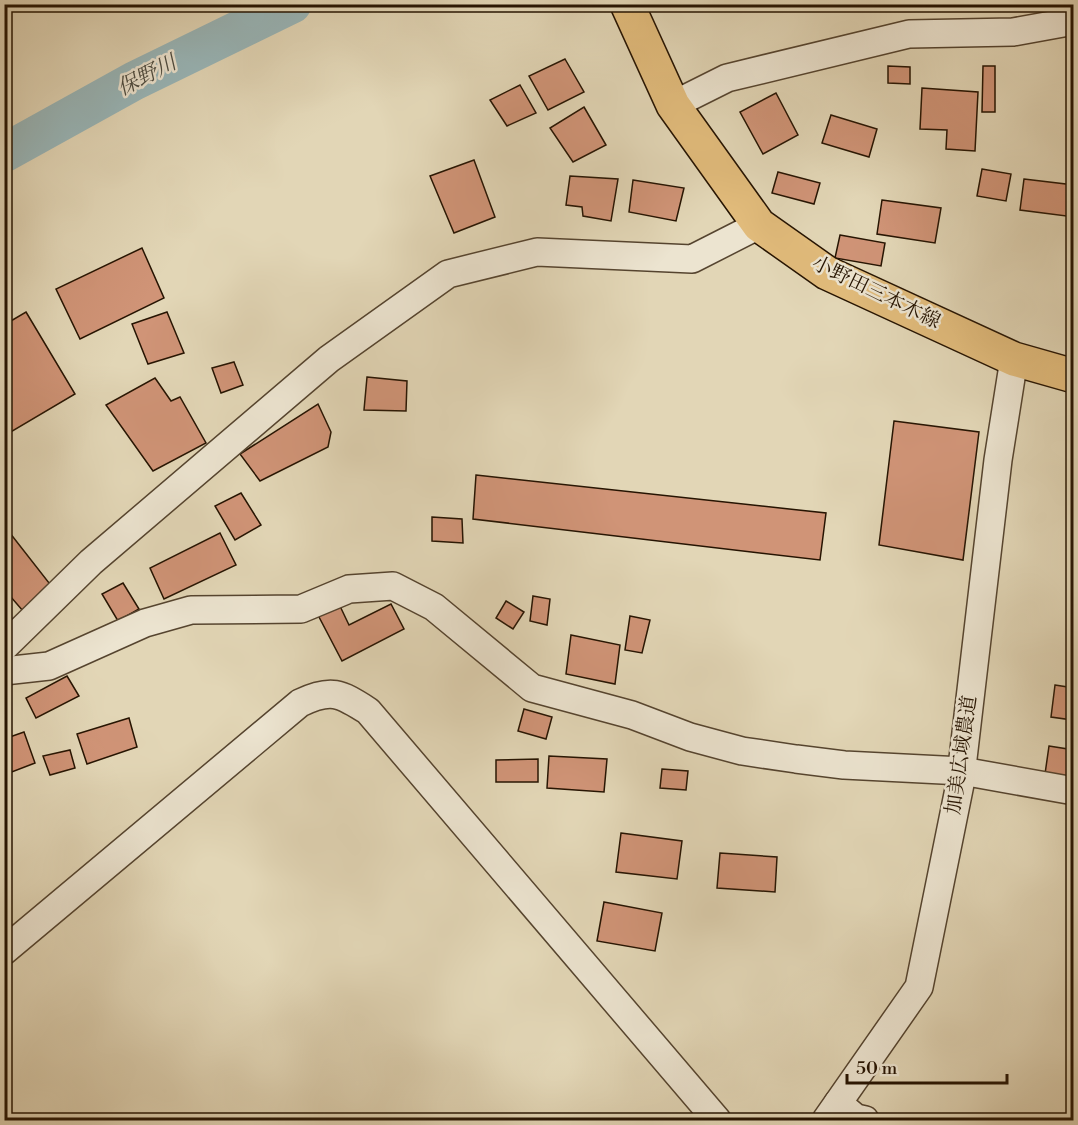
<svg xmlns="http://www.w3.org/2000/svg" width="1078" height="1125" viewBox="0 0 1078 1125" font-family="'Libre Bodoni','Noto Serif JP',serif">
	<style>
		.lines { fill: none; stroke-linecap: round; stroke-linejoin: round }
		.river { stroke: #99b6b8; stroke-width: 39 }
		.building { fill: #d09477; stroke: #261402; stroke-width: 1.5 }
		.minor-casing { stroke: #55442f; stroke-width: 30 }
		.major-casing { stroke: #261402; stroke-width: 36 }
		.minor { stroke: #ece4d0; stroke-width: 27 }
		.major { stroke: #e1bb7b; stroke-width: 33 }
		.labels { text-anchor: middle; dominant-baseline: central; stroke-width: 5; stroke-linejoin: round; paint-order: stroke }
		.street-label { font-size: 20px; fill: #261402; stroke: #ece4d0 }
		.water-label { font-size: 21px; font-style: italic; fill: #4e4d42; stroke: #ece4d0 }
	</style>
	<rect width="100%" height="100%" fill="#e2d6b6"/>
	<filter id="stains"><feTurbulence type="fractalNoise" baseFrequency=".00333" numOctaves="4"/><feColorMatrix values="0 0 0 0 .2 0 0 0 0 .09 0 0 0 0 .02 0 0 0 .5 -.17"/></filter>
	<radialGradient id="worn" r=".72"><stop offset=".6" stop-color="#630" stop-opacity="0"/><stop offset="1" stop-color="#630" stop-opacity=".3"/></radialGradient>
	<g class="lines">
		<!-- river -->
		<path class="river" d="M4,153L134,81L292,4"/>
	</g>
	<!-- building -->
	<g class="building">
		<path d="M565,59L584,92L548,110L529,76Z"/>
		<path d="M888,66L910,67V84L888,83Z"/>
		<path d="M983,66H995V112H982Z"/>
		<path d="M520,85L536,113L507,126L490,100Z"/>
		<path d="M922,88L978,92L975,151L946,149L947,130L920,129Z"/>
		<path d="M776,93L798,135L763,154L740,112Z"/>
		<path d="M584,107L606,145L573,162L550,128Z"/>
		<path d="M831,115L877,129L869,157L822,143Z"/>
		<path d="M474,160L495,217L454,233L430,176Z"/>
		<path d="M982,169L1011,174L1006,201L977,196Z"/>
		<path d="M778,172L820,183L814,204L772,193Z"/>
		<path d="M570,176L618,179L611,221L583,216L582,207L566,205Z"/>
		<path d="M1024,179L1074,185V217L1020,210Z"/>
		<path d="M633,180L684,188L676,221L629,212Z"/>
		<path d="M882,200L941,208L935,243L877,234Z"/>
		<path d="M840,235L885,243L881,266L835,258Z"/>
		<path d="M142,248L164,298L80,339L56,289Z"/>
		<path d="M26,312L75,394L4,436V325Z"/>
		<path d="M167,312L184,353L148,364L132,324Z"/>
		<path d="M234,362L243,385L221,393L212,368Z"/>
		<path d="M367,377L407,381L406,411L364,410Z"/>
		<path d="M155,378L171,401L180,397L206,443L153,471L106,405Z"/>
		<path d="M318,404L331,432L328,447L260,481L240,454Z"/>
		<path d="M894,421L979,432L963,560L879,545Z"/>
		<path d="M476,475L826,513L820,560L473,519Z"/>
		<path d="M241,493L261,525L235,540L215,506Z"/>
		<path d="M432,517L462,519L463,543L432,541Z"/>
		<path d="M6,528L53,588L23,611L4,589Z"/>
		<path d="M220,533L236,565L164,599L150,568Z"/>
		<path d="M123,583L139,609L118,621L102,594Z"/>
		<path d="M533,596L550,599L547,625L530,621Z"/>
		<path d="M506,601L524,612L513,629L496,618Z"/>
		<path d="M339,604L349,625L391,604L404,629L342,661L318,615Z"/>
		<path d="M630,616L650,620L642,653L625,650Z"/>
		<path d="M571,635L620,645L615,684L566,674Z"/>
		<path d="M67,676L79,696L36,718L26,698Z"/>
		<path d="M1055,685L1074,688V736L1070,735L1072,720L1051,717Z"/>
		<path d="M524,709L552,717L546,739L518,731Z"/>
		<path d="M129,718L137,747L87,764L77,734Z"/>
		<path d="M24,732L35,763L4,775V739Z"/>
		<path d="M1049,746L1074,750V778L1045,774Z"/>
		<path d="M70,750L75,768L50,775L43,756Z"/>
		<path d="M549,756L607,759L604,792L547,788Z"/>
		<path d="M538,759V782H496V760Z"/>
		<path d="M662,769L688,771L686,790L660,788Z"/>
		<path d="M621,833L682,841L677,879L616,872Z"/>
		<path d="M720,853L777,857L775,892L717,888Z"/>
		<path d="M604,902L662,913L655,951L597,941Z"/>
	</g>
	<g class="lines">
		<!-- minor casing -->
		<g class="minor-casing">
			<g id="minor">
				<path d="M673,105L727,78L909,34L1013,32L1074,21"/>
				<path d="M4,647L91,562L329,359L448,274L537,252L692,259L759,225"/>
				<path d="M4,671L49,666L145,623L191,610L301,609L349,589L393,586L434,607L532,688L632,715L690,737L742,751L796,759L844,765L962,771L1074,791"/>
				<path d="M4,951L300,703C331,688 340,693 368,711L717,1120"/>
				<path d="M838,1103L856,1118L865,1120"/>
				<path d="M826,1120L919,987L960,784L998,460L1014,359"/>
			</g>
		</g>
		<!-- major casing -->
		<g class="major-casing">
			<path id="major" d="M627,4L673,105L759,225L827,273L1014,359L1074,376"/>
		</g>
		<!-- minor -->
		<use href="#minor" class="minor"/>
		<!-- major -->
		<use href="#major" class="major"/>
	</g>
	<g class="labels">
		<!-- street labels -->
		<g class="street-label">
			<text transform="translate(876 293) rotate(26)">小野田三本木線</text>
			<text transform="translate(962 755) rotate(-82)">加美広域農道</text>
		</g>
		<!-- water labels -->
		<g class="water-label">
			<text transform="translate(147 76) rotate(-27)">保野川</text>
		</g>
	</g>
	<!-- margin -->
	<rect width="1078" height="1125" fill="none" stroke="#e2d6b6" stroke-width="24"/>
	<rect x="6" y="6" width="1066" height="1113" fill="none" stroke="#261402" stroke-width="3"/>
	<rect x="12" y="12" width="1054" height="1101" fill="none" stroke="#261402" stroke-width="1.5"/>
	<!-- scale -->
	<path d="M847 1074v9h160v-9" fill="none" stroke="#261402" stroke-width="3"/>
	<text x="856" y="1074" font-size="18" fill="#261402" stroke="#ece4d0" stroke-width="4.5" paint-order="stroke">50 m</text>
	<rect width="100%" height="100%" filter="url(#stains)"/>
	<rect width="100%" height="100%" fill="url(#worn)"/>
</svg>
